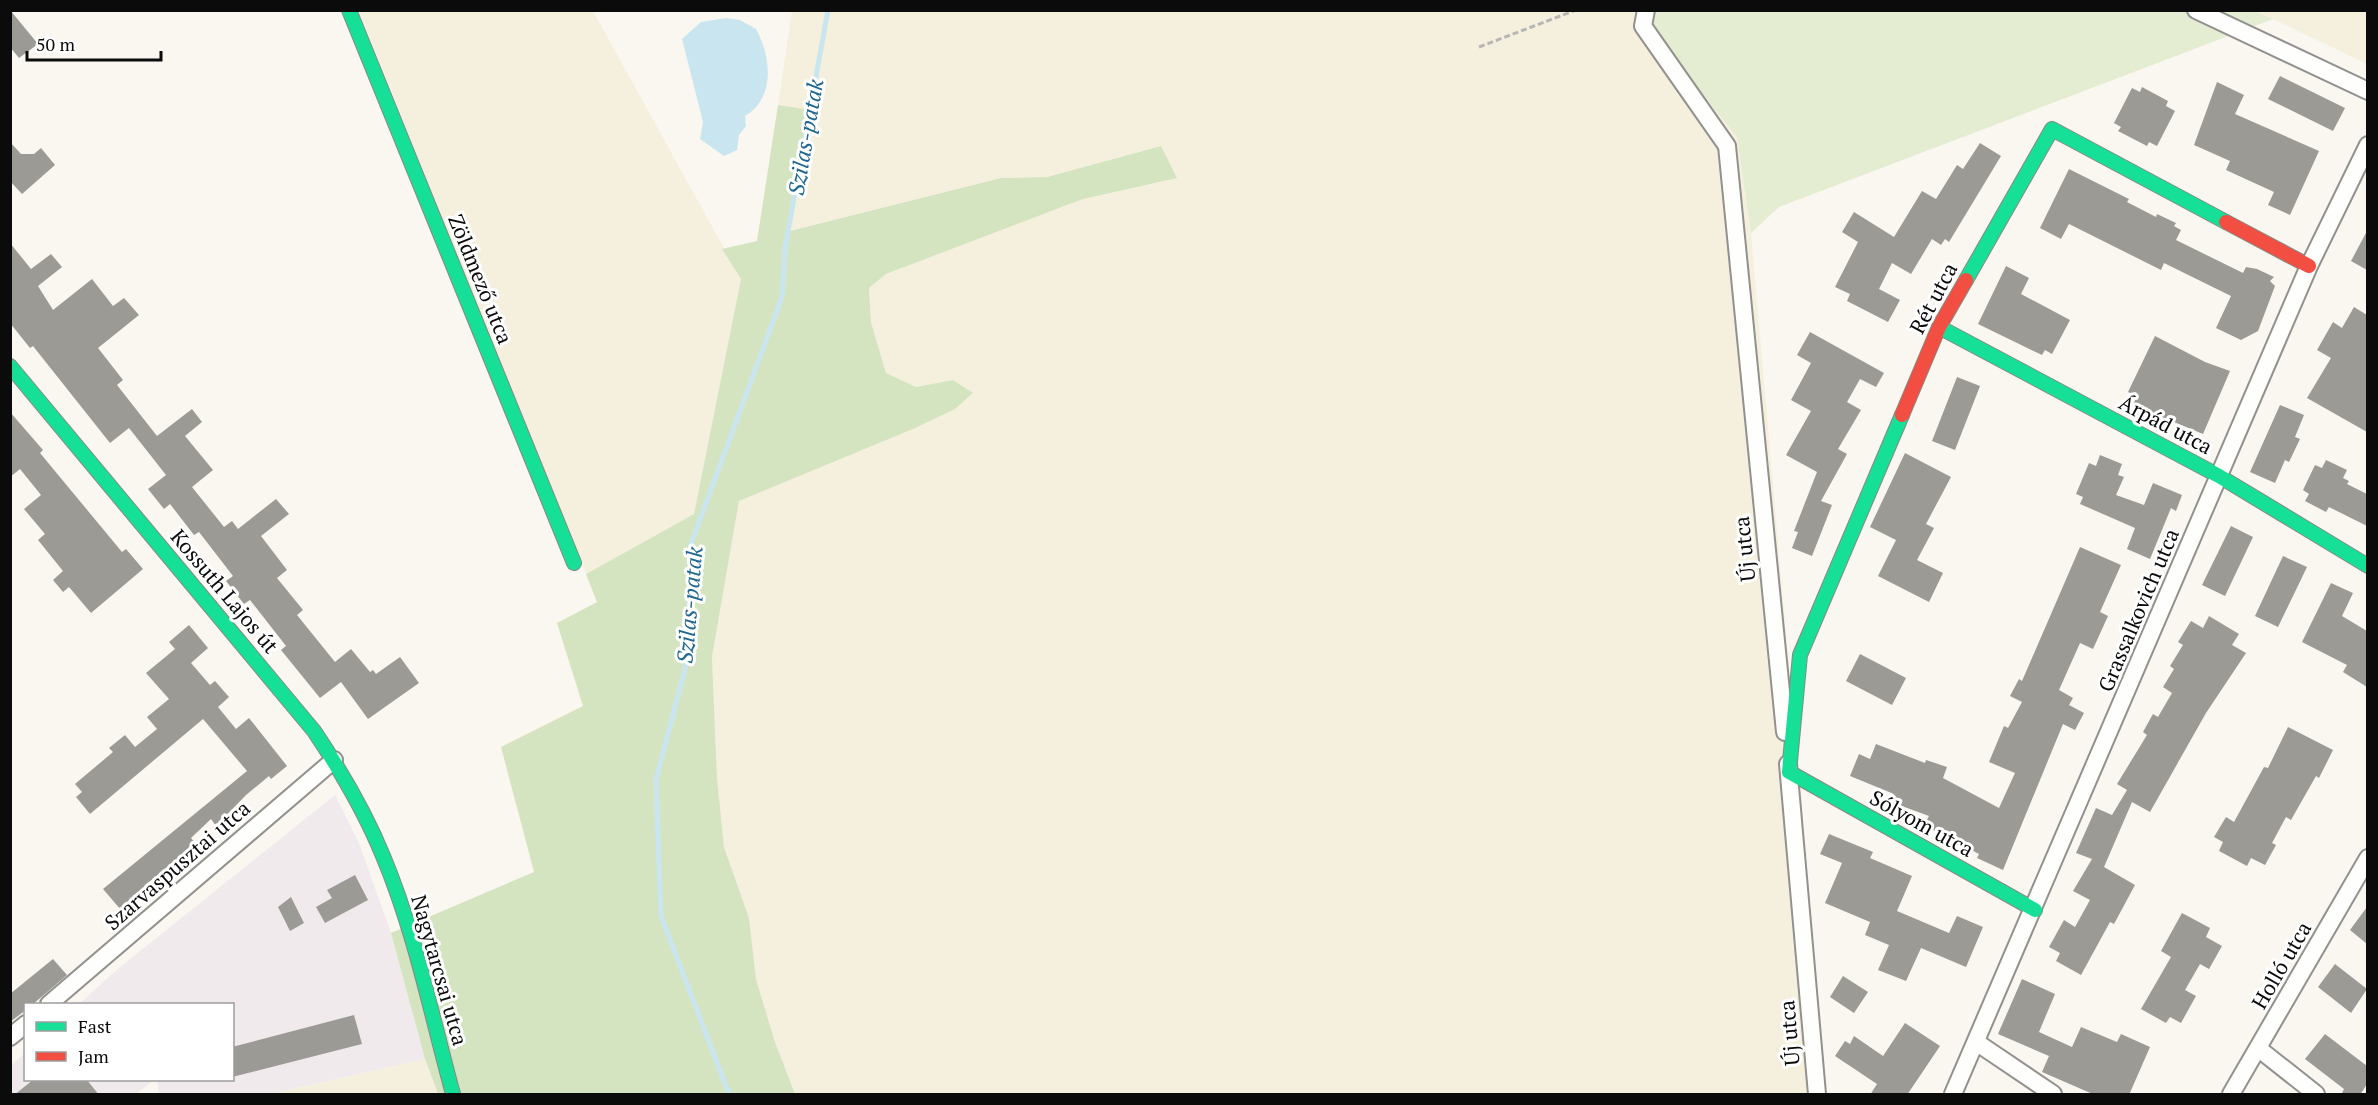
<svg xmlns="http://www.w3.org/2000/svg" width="2378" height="1105" viewBox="0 0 2378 1105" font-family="'PT Serif',serif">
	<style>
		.industrial { fill: #f0eaec }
		.farmland { fill: #f5f0dd }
		.green { fill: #e4edd1 }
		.forest { fill: #d5e4c0 }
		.water { fill: #c9e6f0 }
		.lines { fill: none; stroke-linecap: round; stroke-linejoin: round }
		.stream { stroke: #c9e6f0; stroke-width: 5 }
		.building { fill: #9c9a95 }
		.street-casing { stroke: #92918e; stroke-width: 20 }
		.fast-casing { stroke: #898884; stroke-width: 16 }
		.jam-casing { stroke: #898884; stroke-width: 16 }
		.path { stroke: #b7b6b5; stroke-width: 3; stroke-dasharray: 6 3; stroke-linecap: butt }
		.street { stroke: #fefefd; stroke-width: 16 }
		.fast { stroke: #16e098; stroke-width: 14 }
		.jam { stroke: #f24e42; stroke-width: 14 }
		.labels { text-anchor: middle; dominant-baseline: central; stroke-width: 6; stroke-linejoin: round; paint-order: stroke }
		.street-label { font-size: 21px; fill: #0b0b0b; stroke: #fff }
		.water-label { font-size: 22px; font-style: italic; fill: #206892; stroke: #fff }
	</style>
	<rect width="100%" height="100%" fill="#f9f7ef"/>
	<!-- industrial -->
	<g class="industrial">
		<path d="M335,795L359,843L391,933L425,1059L271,1094H159L157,1080H232V1004H79L119,968Z"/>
		<path d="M25,1053L26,1080H154L136,1094H11L10,1066Z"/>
	</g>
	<!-- farmland -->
	<g class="farmland">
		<path d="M359,11H593L741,279L694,514L586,574Z"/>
		<path d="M792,11H1636L1737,137L1751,233L1826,1094H795L775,1042L756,979L749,918L724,847L717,778L712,657L739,501L913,429L973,394L953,380L916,387L886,373L871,322L869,288L886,274L1083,199L1177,177L1160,146L1047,177L1001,178L790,231L811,111L778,105Z"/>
		<path d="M2251,11H2367V64L2273,19Z"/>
		<path d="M425,1059L438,1094H271Z"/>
	</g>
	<!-- green -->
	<path class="green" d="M2251,10L2273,19L1779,207L1751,233L1737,137L1636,11Z"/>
	<!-- forest -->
	<path class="forest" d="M778,105L811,110L790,231L1001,178L1047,177L1161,146L1177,178L1083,199L886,274L869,288L871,322L886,373L916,387L953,380L973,393L955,409L913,429L739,501L712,657L717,778L724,847L749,918L756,979L775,1042L795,1094H438L425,1059L391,933L534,872L501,747L583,706L557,623L597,602L586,574L694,514L741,279L722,249L757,241Z"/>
	<!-- water -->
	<path class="water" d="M726,18L740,20L756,29C771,56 776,98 745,116L746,126L739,135L737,150L724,156L700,139L703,122L682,39L701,22Z"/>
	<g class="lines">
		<!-- stream -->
		<path class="stream" d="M729,1094L661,916L656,780L688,657L691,544L782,297L785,248L828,10"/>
	</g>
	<!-- building -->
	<g class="building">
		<path d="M10,10L38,44L19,58L10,47Z"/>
		<path d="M2280,76L2345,108L2333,131L2268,99Z"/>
		<path d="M2217,82L2244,95L2235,114L2319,151L2290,215L2268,205L2274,192L2226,170L2230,161L2194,145Z"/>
		<path d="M2142,87L2168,101L2166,106L2175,111L2157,146L2149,142L2147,146L2118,131L2121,127L2114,123L2132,88L2140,92Z"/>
		<path d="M10,142L21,154H34L41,148L55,165L22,194L10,181Z"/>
		<path d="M1980,143L2001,156L1949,242L1945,239L1941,245L1932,239L1911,274L1892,263L1879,289L1900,300L1888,322L1847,301L1850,294L1835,287L1858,242L1842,232L1854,212L1894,237L1922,191L1936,199L1957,165L1963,169Z"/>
		<path d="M2069,169L2129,199L2127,202L2156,217L2157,214L2176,223L2174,226L2181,230L2176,240L2243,273L2246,267L2257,269L2274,277L2270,281L2275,286L2258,331L2241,340L2216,328L2231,296L2164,263L2161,270L2069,224L2061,239L2040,228Z"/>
		<path d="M2367,231V270L2351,261Z"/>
		<path d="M10,243L31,269L51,254L62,267L38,286L53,310L92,279L113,306L124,298L139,315L98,348L123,380L117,385L157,436L192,409L202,422L185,436L213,470L192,487L224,527L232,521L238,529L276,499L289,514L261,536L287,570L277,578L303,610L297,615L335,662L351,649L370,672L373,670L376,674L400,657L419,683L368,719L341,682L320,698L281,650L286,646L250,600L244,604L226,581L233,576L199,532L194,535L170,504L164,509L148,489L166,475L129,428L110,443L33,346L30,348L10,323Z"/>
		<path d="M2006,266L2029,278L2021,294L2070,320L2052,354L2045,350L2042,355L1978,324Z"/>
		<path d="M2354,307L2367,315V432L2307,398L2331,358L2317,350L2333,322L2342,328Z"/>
		<path d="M1810,332L1884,373L1876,387L1860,379L1847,402L1861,410L1838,449L1847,454L1821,501L1832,505L1812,556L1792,548L1798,532L1794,531L1817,472L1786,455L1811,411L1791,400L1811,363L1797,355Z"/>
		<path d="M2155,336L2205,362L2230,371L2203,434L2133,405L2137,396L2128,392Z"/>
		<path d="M1957,377L1980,386L1955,450L1932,441Z"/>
		<path d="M2280,405L2304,415L2295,437L2300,439L2289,462L2285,460L2275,483L2250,472Z"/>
		<path d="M10,412L43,450L40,453L122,552L126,549L143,569L91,613L69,587L63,592L53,580L63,571L38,540L45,534L24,509L41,495L20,469L10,477Z"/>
		<path d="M1905,453L1951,477L1926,524L1934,528L1917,560L1943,573L1929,602L1878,576L1896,540L1870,527Z"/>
		<path d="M2100,455L2122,464L2118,475L2124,477L2116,495L2144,505L2153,483L2182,495L2176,511L2171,508L2150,559L2127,549L2135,528L2080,504L2083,497L2076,494L2089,463L2096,466Z"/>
		<path d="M2326,460L2347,470L2343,478L2349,481L2347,484L2367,494V526L2329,507L2326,512L2305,501L2309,494L2303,490L2315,465L2322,468Z"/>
		<path d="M2231,526L2253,537L2225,596L2202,585Z"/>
		<path d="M2080,547L2121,565L2100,612L2108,616L2093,649L2080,643L2059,690L2073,698L2069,705L2084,713L2075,730L2063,724L2003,870L1977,858L1979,854L1924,825L1929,816L1899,805L1901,800L1893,797L1894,794L1850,776L1859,754L1870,759L1876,744L1925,763L1926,760L1947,767L1943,778L1999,808L2015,773L1989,762L2004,726L2008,728L2022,702L2010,696L2019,679L2022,681Z"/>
		<path d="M2283,556L2307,567L2278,627L2255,616Z"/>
		<path d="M2331,583L2353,593L2342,616L2367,631V687L2343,672L2347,665L2302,642Z"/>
		<path d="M2209,616L2239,634L2232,645L2246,653L2206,713L2150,812L2132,802L2104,867L2135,885L2114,924L2110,922L2081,975L2056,961L2060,953L2049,947L2064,920L2075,927L2090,900L2073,891L2092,859L2076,853L2096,808L2112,815L2127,790L2117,784L2147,735L2143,732L2153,714L2158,717L2172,693L2163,687L2174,669L2170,666L2183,645L2178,642L2191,621L2203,628Z"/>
		<path d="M189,625L208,648L191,663L210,685L215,681L229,697L218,707L236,729L249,718L287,766L271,779L269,776L246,795L216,826L211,819L191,838L196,844L144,886L146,889L121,910L103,889L247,771L203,719L90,814L76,797L82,792L75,784L113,752L109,748L125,735L135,747L157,729L147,717L169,699L146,673L175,649L169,642Z"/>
		<path d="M1860,654L1906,678L1892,705L1846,681Z"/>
		<path d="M2288,727L2333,750L2319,778L2316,776L2291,820L2286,817L2272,843L2276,845L2265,865L2251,858L2247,866L2219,851L2223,842L2214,837L2226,817L2234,822L2264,767L2268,768Z"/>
		<path d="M1829,834L1873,852L1870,858L1912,876L1897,911L1949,933L1957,916L1983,927L1966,967L1921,948L1906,981L1878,970L1889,945L1865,935L1870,922L1825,903L1842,863L1820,854Z"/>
		<path d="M355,875L368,900L325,923L316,907L332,898L327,890Z"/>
		<path d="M291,897L304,923L290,931L278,907Z"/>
		<path d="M2367,907V944L2350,930Z"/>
		<path d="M2182,913L2210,928L2206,937L2222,946L2209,969L2200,964L2185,990L2196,996L2181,1023L2170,1017L2166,1023L2141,1009L2171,957L2161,951Z"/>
		<path d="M53,959L67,975L32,1005H26V1010L10,1022V994Z"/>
		<path d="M2335,964L2367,989L2351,1013L2318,987Z"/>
		<path d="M1843,976L1868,992L1854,1013L1830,997Z"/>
		<path d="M2022,979L2055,994L2039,1032L2072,1047L2081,1027L2117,1042L2121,1034L2150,1047L2129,1095H2095L2042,1072L2049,1056L1998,1034Z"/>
		<path d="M354,1015L362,1044L232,1077V1047Z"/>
		<path d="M1905,1023L1940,1046L1907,1095H1870L1877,1084L1835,1056L1845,1041L1850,1044L1854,1036L1883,1056Z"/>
		<path d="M2325,1034L2367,1066V1084L2360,1095H2341L2344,1089L2305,1059Z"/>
		<path d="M33,1080H87L99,1095H14Z"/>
	</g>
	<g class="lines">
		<!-- street casing -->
		<g class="street-casing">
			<g id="street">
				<path d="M1646,10L1643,26L1727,146L1785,732"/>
				<path d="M2196,10L2368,91"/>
				<path d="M1788,764L1817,1094"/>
				<path d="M49,1004L334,760"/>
				<path d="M10,1037L26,1024"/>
				<path d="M1976,1042L2053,1094"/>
				<path d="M2259,1049L2316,1094"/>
				<path d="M1953,1094L2309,266L2368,145"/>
				<path d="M2231,1094L2368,858"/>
			</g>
		</g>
		<!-- fast casing -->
		<g class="fast-casing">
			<g id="fast">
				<path d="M349,10L574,563"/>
				<path d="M1966,280L2052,129L2226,222"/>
				<path d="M1939,327L2219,476L2368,566"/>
				<path d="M10,366L314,731C341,771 365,812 383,856C415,932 431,1014 453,1094"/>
				<path d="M1902,415L1800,655L1789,772L2035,910"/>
			</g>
		</g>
		<!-- jam casing -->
		<g class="jam-casing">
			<g id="jam">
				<path d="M2226,222L2309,266"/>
				<path d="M1902,415L1939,327L1966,280"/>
			</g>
		</g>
		<!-- path -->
		<path class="path" d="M1479,47L1576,10"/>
		<!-- street -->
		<use href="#street" class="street"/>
		<!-- fast -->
		<use href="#fast" class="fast"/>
		<!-- jam -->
		<use href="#jam" class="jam"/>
	</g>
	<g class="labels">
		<!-- street labels -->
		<g class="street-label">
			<text transform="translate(481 279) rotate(68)">Zöldmező utca</text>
			<text transform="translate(1933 298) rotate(-62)">Rét utca</text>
			<text transform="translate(2166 424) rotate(28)">Árpád utca</text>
			<text transform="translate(1744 549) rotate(-96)">Új utca</text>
			<text transform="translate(225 591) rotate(50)">Kossuth Lajos út</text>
			<text transform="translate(2138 610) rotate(-67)">Grassalkovich utca</text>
			<text transform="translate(1922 823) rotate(29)">Sólyom utca</text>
			<text transform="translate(177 865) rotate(-41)">Szarvaspusztai utca</text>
			<text transform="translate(2281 965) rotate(-60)">Holló utca</text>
			<text transform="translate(440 970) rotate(74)">Nagytarcsai utca</text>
			<text transform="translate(1789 1033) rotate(-95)">Új utca</text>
		</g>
		<!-- water labels -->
		<g class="water-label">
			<text transform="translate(805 137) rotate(-80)">Szilas-patak</text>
			<text transform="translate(689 605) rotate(-85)">Szilas-patak</text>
		</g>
	</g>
	<!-- border -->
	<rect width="2378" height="1105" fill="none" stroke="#0b0b0b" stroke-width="24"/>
	<!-- legend -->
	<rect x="24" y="1003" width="210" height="78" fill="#ffffff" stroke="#9d9d9d" stroke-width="1.5"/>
	<rect x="36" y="1022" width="30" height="9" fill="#16e098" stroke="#9d9d9d" stroke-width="1.5"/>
	<text x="78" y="1033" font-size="18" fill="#0b0b0b">Fast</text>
	<rect x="36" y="1052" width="30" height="9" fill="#f24e42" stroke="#9d9d9d" stroke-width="1.5"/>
	<text x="78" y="1063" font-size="18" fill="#0b0b0b">Jam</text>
	<!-- scale -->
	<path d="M27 51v9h134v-9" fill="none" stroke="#0b0b0b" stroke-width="3"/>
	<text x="36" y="51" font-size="18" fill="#0b0b0b" stroke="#ffffff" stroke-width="4.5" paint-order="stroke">50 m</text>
</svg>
